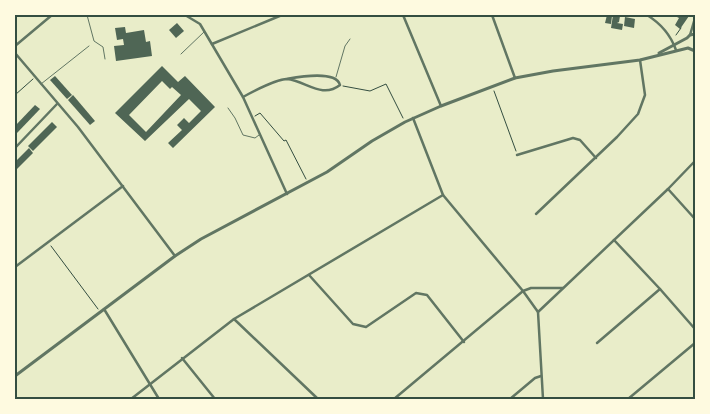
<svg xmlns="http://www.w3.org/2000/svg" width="710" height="414" viewBox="0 0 710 414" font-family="Ubuntu,sans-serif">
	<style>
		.building { fill: #4f6655; fill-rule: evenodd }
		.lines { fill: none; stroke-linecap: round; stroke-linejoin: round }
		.path { stroke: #344e41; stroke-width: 1 }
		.service { stroke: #617663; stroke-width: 1 }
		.minor { stroke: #617663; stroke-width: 2.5 }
		.tertiary { stroke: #617663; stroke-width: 3 }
		.neatline { fill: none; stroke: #344e41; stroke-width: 2 }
	</style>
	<rect width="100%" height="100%" fill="#e9edc9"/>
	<!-- building -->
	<g class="building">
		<path d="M607,15L612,16L611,24L605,23Z"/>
		<path d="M613,15L620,16L619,22L617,23L623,24L622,30L611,28Z"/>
		<path d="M678,15L689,16L680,29L675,25L679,18L677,17Z"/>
		<path d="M625,17L635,19L634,28L624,26Z"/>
		<path d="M177,23L184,31L176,38L169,30Z"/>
		<path d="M125,27L126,33L144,30L146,42L150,41L152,56L116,61L114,46L124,45L123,39L117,40L115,28Z"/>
		<path d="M162,66L178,82L185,76L215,107L173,148L168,143L182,130L177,125L184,118L189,123L201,111L189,99L145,141L115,113ZM162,81L170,89L172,87L181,95L146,132L129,115Z"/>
		<path d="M55,76L72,95L67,99L50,80Z"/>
		<path d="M73,95L95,121L90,125L68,100Z"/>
		<path d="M35,105L40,109L17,133L15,132V126Z"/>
		<path d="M52,122L57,127L33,151L28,146Z"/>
		<path d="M29,148L33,153L15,171V162Z"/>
	</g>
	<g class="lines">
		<!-- path -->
		<g class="path">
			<path d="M676,35L681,28"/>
			<path d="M343,86L370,91L386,84L403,118"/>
			<path d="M494,91L516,151"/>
			<path d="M15,95L33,79"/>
			<path d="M255,116L260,113L284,141L286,140L306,179"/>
			<path d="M51,246L98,309"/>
		</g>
		<!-- service -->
		<g class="service">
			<path d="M87,15L94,41L103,47L105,59"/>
			<path d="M181,54L204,32"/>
			<path d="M336,77L345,46L350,39"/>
			<path d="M41,84L89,46"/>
			<path d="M228,108L235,118L243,135L255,138L259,135"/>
		</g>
		<!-- minor -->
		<g class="minor">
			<path d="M185,15L200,24L243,97L287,194"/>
			<path d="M403,15L441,106"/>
			<path d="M492,15L515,78"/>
			<path d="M647,15C660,23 671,36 676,50"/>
			<path d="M690,35L695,18"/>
			<path d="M212,44L282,15"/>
			<path d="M15,46L52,15"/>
			<path d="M15,53L78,127L175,256"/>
			<path d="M243,97C252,92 277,79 287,79C306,81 322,99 340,85C336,70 298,77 286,79"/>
			<path d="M413,118L443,195L523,291L538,312"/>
			<path d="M15,148L57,104"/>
			<path d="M517,155L573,138L580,140L596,158"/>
			<path d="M668,189L695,219"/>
			<path d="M536,214L617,137L638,114L645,95L640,60"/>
			<path d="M614,240L660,289L695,329"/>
			<path d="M15,267L123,186"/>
			<path d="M309,275L353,324L366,327L416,293L427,295L464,342"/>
			<path d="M104,309L159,399"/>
			<path d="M234,319L318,399"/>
			<path d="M597,343L660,289"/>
			<path d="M182,358L215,399"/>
			<path d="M131,399L234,319L443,195"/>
			<path d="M394,399L523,291L531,288H563"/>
			<path d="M510,399L535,378L541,376"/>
			<path d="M543,399L538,312L668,189L695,161"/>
			<path d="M628,399L695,343"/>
		</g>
		<!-- tertiary -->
		<g class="tertiary">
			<path d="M659,53L687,38L690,35L695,34"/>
			<path d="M15,376L175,256L201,239L327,172L372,141L405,122L441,106L515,78L553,71L640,60L688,48L695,51"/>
		</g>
	</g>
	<!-- border -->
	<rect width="710" height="414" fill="none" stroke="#fefae0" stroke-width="32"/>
	<rect x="16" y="16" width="678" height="382" class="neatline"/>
</svg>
